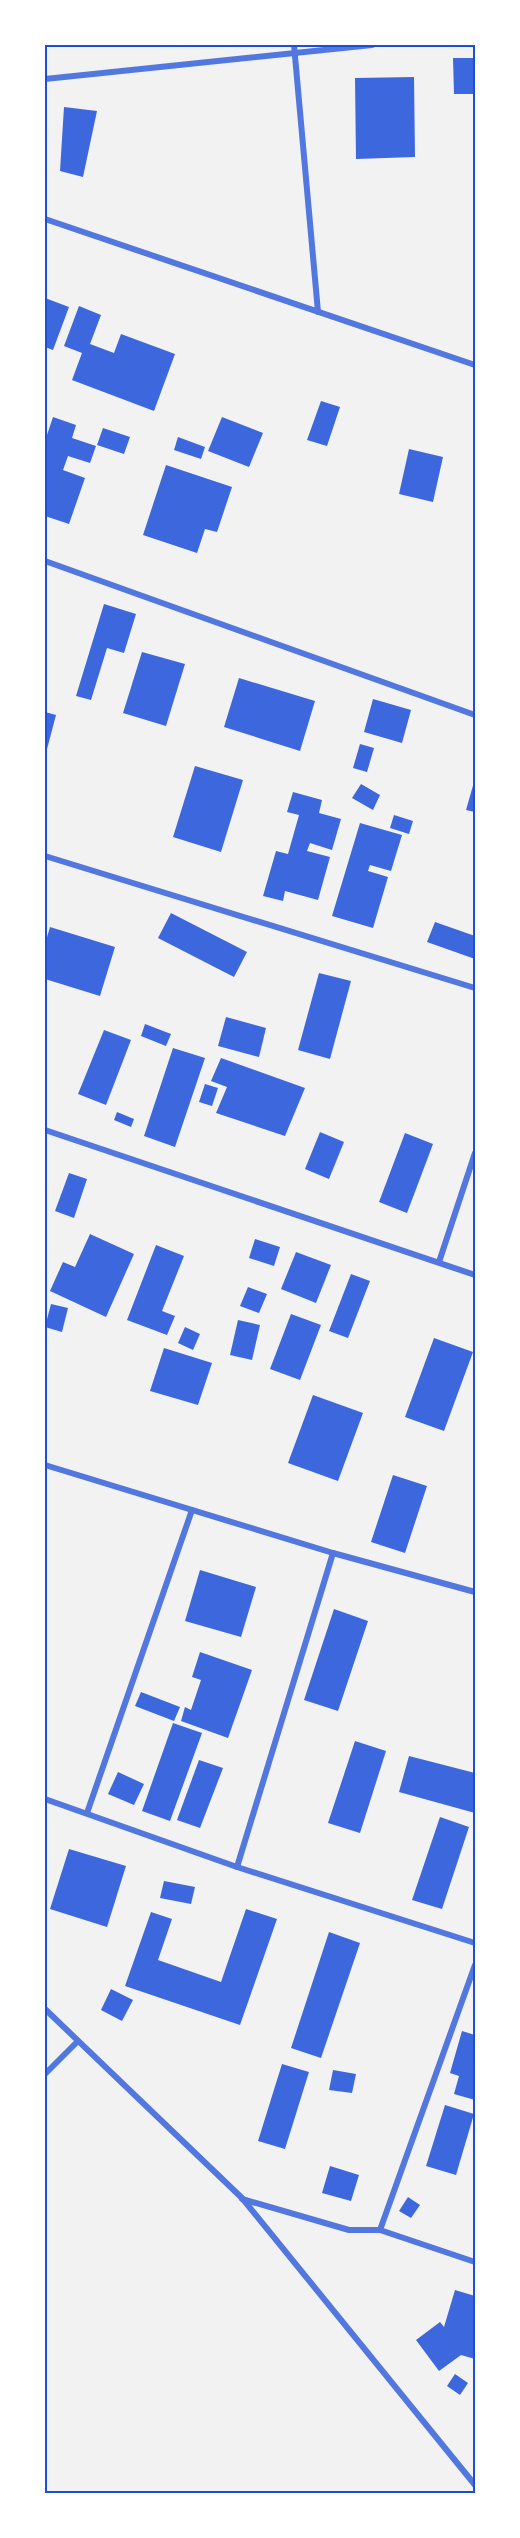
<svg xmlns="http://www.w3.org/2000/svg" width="520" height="2538" viewBox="0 0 520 2538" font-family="'Space Grotesk',sans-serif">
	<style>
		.building { fill: #3d67dc }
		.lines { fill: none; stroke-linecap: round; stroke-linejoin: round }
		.minor { stroke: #5277de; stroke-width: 6 }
		.neatline { fill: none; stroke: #1d4ed8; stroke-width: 2 }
	</style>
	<rect width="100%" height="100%" fill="#f2f2f2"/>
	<!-- building -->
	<g class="building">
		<path d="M453,58H475V94H454Z"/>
		<path d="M414,77L415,157L356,159L355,78Z"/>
		<path d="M64,107L97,111L83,177L60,171Z"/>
		<path d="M45,298L69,307L53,350L45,347Z"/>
		<path d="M79,306L101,315L90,344L114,353L121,334L175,354L154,411L72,380L82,353L64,346Z"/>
		<path d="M321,401L340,407L327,446L307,440Z"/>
		<path d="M53,417L76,425L72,438L96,446L90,463L68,456L63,470L85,478L69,524L45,516V441Z"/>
		<path d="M222,417L263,433L249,467L208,451Z"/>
		<path d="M103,428L130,437L124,454L97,445Z"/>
		<path d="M178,437L205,447L201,459L174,450Z"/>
		<path d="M409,449L443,457L433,502L399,494Z"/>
		<path d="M166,465L232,487L217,532L205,529L197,553L143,535Z"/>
		<path d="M104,604L136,614L124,653L107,648L91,700L76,696Z"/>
		<path d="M142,652L185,664L166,726L123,713Z"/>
		<path d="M239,678L315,701L300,751L224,727Z"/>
		<path d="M373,699L411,710L402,743L364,732Z"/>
		<path d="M45,712L56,715L46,753H45Z"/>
		<path d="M360,744L374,748L367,772L353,768Z"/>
		<path d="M195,766L243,780L221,852L173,837Z"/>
		<path d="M474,782H475V812L466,810Z"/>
		<path d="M361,784L380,795L373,810L352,798Z"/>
		<path d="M293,792L322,800L319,813L341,819L332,850L310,843L307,851L330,857L318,900L285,891L283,901L263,896L276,851L288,854L299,815L287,812Z"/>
		<path d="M394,815L413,821L409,834L390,828Z"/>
		<path d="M360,823L402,835L391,871L370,865L368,871L388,877L373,928L332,916Z"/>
		<path d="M171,913L247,952L234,977L158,938Z"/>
		<path d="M435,922L475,936V959L427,942Z"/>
		<path d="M50,927L115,947L100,996L45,979V944Z"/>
		<path d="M319,973L351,981L330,1059L298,1050Z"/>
		<path d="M226,1017L266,1028L259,1057L218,1046Z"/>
		<path d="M145,1024L171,1034L166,1046L141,1036Z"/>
		<path d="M104,1030L131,1040L106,1105L78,1094Z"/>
		<path d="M173,1048L205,1058L175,1147L144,1136Z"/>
		<path d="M221,1058L305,1088L285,1136L216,1113L227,1087L211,1081Z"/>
		<path d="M205,1084L218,1088L212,1106L199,1102Z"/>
		<path d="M117,1112L134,1119L131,1127L114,1120Z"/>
		<path d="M320,1132L344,1142L329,1179L305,1169Z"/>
		<path d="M405,1133L433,1144L407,1213L379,1202Z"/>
		<path d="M69,1173L87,1179L74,1218L55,1211Z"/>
		<path d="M90,1234L134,1254L106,1317L50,1291L63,1262L75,1267Z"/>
		<path d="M255,1239L280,1247L274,1266L249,1258Z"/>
		<path d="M156,1245L184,1256L162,1311L175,1316L167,1335L127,1320Z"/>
		<path d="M296,1252L331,1265L316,1303L281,1289Z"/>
		<path d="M351,1274L370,1281L348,1338L329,1331Z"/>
		<path d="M248,1287L267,1294L259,1313L240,1306Z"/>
		<path d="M51,1304L68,1308L62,1332L45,1327Z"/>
		<path d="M291,1314L321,1325L300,1380L270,1369Z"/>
		<path d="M238,1320L260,1325L252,1360L230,1355Z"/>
		<path d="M185,1327L200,1334L193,1350L178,1343Z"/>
		<path d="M434,1338L473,1352L444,1431L405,1417Z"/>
		<path d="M164,1348L212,1363L198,1405L150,1391Z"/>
		<path d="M313,1395L363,1413L338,1481L288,1463Z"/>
		<path d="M393,1475L427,1486L405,1553L371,1542Z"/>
		<path d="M200,1570L256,1587L241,1637L185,1621Z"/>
		<path d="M334,1609L368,1621L338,1711L304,1700Z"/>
		<path d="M200,1652L252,1670L228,1738L181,1721L185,1707L191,1710L201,1680L192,1677Z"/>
		<path d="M141,1692L180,1707L174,1721L135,1706Z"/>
		<path d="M173,1723L202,1733L170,1821L142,1811Z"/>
		<path d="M355,1741L386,1751L360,1833L328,1823Z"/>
		<path d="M409,1756L475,1773V1813L399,1792Z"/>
		<path d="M199,1760L223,1768L200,1828L177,1820Z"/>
		<path d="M118,1772L144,1784L134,1805L108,1794Z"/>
		<path d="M440,1817L469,1827L442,1909L412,1900Z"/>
		<path d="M69,1849L126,1866L107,1927L50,1909Z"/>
		<path d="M164,1881L195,1887L191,1904L160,1898Z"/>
		<path d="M246,1909L277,1919L240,2025L125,1986L151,1912L172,1919L158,1960L221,1982Z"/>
		<path d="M329,1932L360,1943L321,2058L291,2048Z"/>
		<path d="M111,1989L133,2000L122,2021L101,2010Z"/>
		<path d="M462,2031L475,2035V2100L454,2094L459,2076L450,2073Z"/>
		<path d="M282,2064L309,2072L285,2149L258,2141Z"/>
		<path d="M333,2070L356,2074L352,2093L329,2090Z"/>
		<path d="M445,2105L474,2114L456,2175L426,2166Z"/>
		<path d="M330,2166L359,2175L351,2201L322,2193Z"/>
		<path d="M408,2197L420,2205L411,2218L399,2211Z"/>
		<path d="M455,2290L475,2296V2359L461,2355L439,2371L416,2340L440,2322L444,2327Z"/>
		<path d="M455,2374L468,2383L460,2395L447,2386Z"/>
	</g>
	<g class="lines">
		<!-- minor -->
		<g class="minor">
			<path d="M294,45L318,312"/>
			<path d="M45,79L372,45"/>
			<path d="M45,219L475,365"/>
			<path d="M45,561L475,715"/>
			<path d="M45,856L475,988"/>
			<path d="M45,1130L475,1275"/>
			<path d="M439,1262L475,1153"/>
			<path d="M45,1465L333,1553L475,1592"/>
			<path d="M45,1799L237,1867L475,1943"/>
			<path d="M87,1813L192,1510"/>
			<path d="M237,1867L333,1553"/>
			<path d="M45,2009L242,2198L475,2485"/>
			<path d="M45,2074L78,2041"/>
			<path d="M242,2199L349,2230H380L475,2262"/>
			<path d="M380,2230L475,1965"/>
		</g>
	</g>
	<!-- border -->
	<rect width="520" height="2538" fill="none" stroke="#ffffff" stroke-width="93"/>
	<rect x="46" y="46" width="428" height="2446" class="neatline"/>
</svg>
